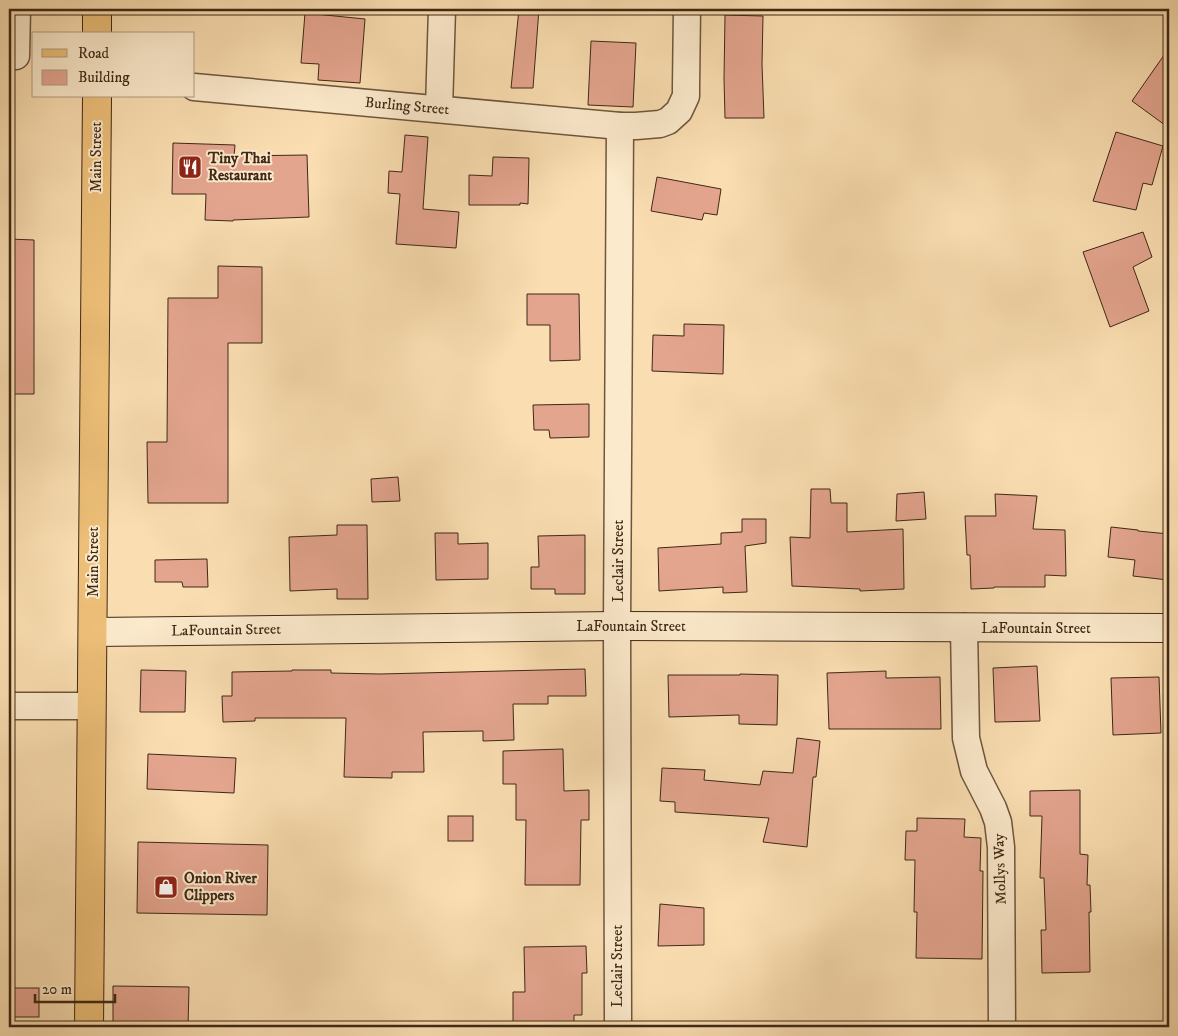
<svg xmlns="http://www.w3.org/2000/svg" width="1178" height="1036" viewBox="0 0 1178 1036" font-family="'IM FELL DW Pica',serif">
	<style>
		.building { fill: #e4a58f; stroke: #3f2816 }
		.lines { fill: none; stroke-linecap: round; stroke-linejoin: round }
		.street-casing { stroke: #6e563d; stroke-width: 29 }
		.secondary-casing { stroke: #3f2816; stroke-width: 30 }
		.primary-casing { stroke: #3f2816; stroke-width: 30 }
		.street { stroke: #fceacc; stroke-width: 26 }
		.secondary { stroke: #fceacc; stroke-width: 28 }
		.primary { stroke: #edbf78; stroke-width: 28 }
		.labels { text-anchor: middle; dominant-baseline: central; stroke-width: 4; stroke-linejoin: round; paint-order: stroke }
		.street-label { font-size: 15px; fill: #3f2816; stroke: #fceacc }
		.poi-label { font-size: 15px; font-weight: bold; fill: #3f2816; stroke: #fceacc; text-anchor: start }
	</style>
	<rect width="100%" height="100%" fill="#fadeb1"/>
	<filter id="stains"><feTurbulence type="fractalNoise" baseFrequency=".004" numOctaves="4"/><feColorMatrix values="0 0 0 0 .2 0 0 0 0 .09 0 0 0 0 .02 0 0 0 .5 -.17"/></filter>
	<radialGradient id="worn" r=".72"><stop offset=".6" stop-color="#630" stop-opacity="0"/><stop offset="1" stop-color="#630" stop-opacity=".3"/></radialGradient>
	<!-- building -->
	<g class="building">
		<path d="M519,9H539L533,88H511Z"/>
		<path d="M305,13L365,19L360,83L318,80L319,64L301,63Z"/>
		<path d="M725,15L763,16L762,64L764,118H725L724,79Z"/>
		<path d="M591,41L636,43L633,107L588,105Z"/>
		<path d="M1169,48V128L1132,101Z"/>
		<path d="M1116,132L1163,146L1152,185L1143,183L1136,210L1093,201Z"/>
		<path d="M405,135L428,137L423,209L459,212L456,248L396,244L400,194L388,193L389,171L402,172Z"/>
		<path d="M173,143L235,145L234,156L307,155L309,217L233,220V221L205,220L206,194H172Z"/>
		<path d="M493,157L529,158L528,204L520,203V205H469V175L492,176Z"/>
		<path d="M657,177L721,189L717,215L704,213L702,220L651,211Z"/>
		<path d="M1143,232L1152,257L1133,267L1149,311L1110,327L1083,252Z"/>
		<path d="M9,239L34,240V394H9Z"/>
		<path d="M218,266L262,267V343H228V503H148L147,442H167L168,298H218Z"/>
		<path d="M527,294H579L580,360L550,361V325H527Z"/>
		<path d="M684,324L724,325L723,374L652,371L653,335L684,336Z"/>
		<path d="M589,404V437L550,438L549,430H534L533,405Z"/>
		<path d="M398,477L400,501L372,502L371,479Z"/>
		<path d="M811,489H830L831,503H847V532L903,529L904,589L860,591V589L792,586L790,537L810,538Z"/>
		<path d="M924,492L926,519L896,521L897,494Z"/>
		<path d="M995,494L1037,496L1033,529L1065,530L1066,576L1045,575V587H994V588L971,589L970,555H967L965,516H996Z"/>
		<path d="M742,519H766V543L745,546L747,592L723,593V587L659,591L658,548L721,544V533L742,532Z"/>
		<path d="M337,525H367L368,599H337V589L290,591L289,537L337,535Z"/>
		<path d="M1111,527L1138,530V531L1169,534V563L1168,580L1133,576L1135,560L1108,557Z"/>
		<path d="M435,533H458V544L488,543V579L436,580Z"/>
		<path d="M585,535V594H555V589H531V567H539L538,536Z"/>
		<path d="M207,559L208,587H183L182,582H155V560Z"/>
		<path d="M1037,666L1040,721L995,722L993,668Z"/>
		<path d="M585,669L586,696H548V704H513L514,740L483,741V731L423,732L424,772H392V778L344,777L346,718H255V721L223,722L222,696H232V672L292,671V670H331V673L380,674Z"/>
		<path d="M141,670L186,671L185,712H140Z"/>
		<path d="M886,671V678L940,677L941,729H829L827,673Z"/>
		<path d="M740,674L778,675L777,725L739,724V715L669,717L668,675H740Z"/>
		<path d="M1159,677L1161,733L1113,735L1111,678Z"/>
		<path d="M797,738L820,741L816,777H813L807,847L763,842L769,818L675,812V802L660,801L662,768L705,770L704,780L760,785L763,771L793,773Z"/>
		<path d="M563,749L564,791L589,790V820H581L580,885H525L526,820H516V784H503V751Z"/>
		<path d="M148,754L236,758L234,793L147,789Z"/>
		<path d="M1080,790V854L1088,855L1087,885H1090L1091,912H1089L1090,972L1042,973L1041,930H1046L1044,878H1040L1042,816H1030V791Z"/>
		<rect x="448" y="816" width="25" height="25"/>
		<path d="M917,818L965,819L964,837L981,838L980,871H983L982,959L916,958L917,912H914L915,860H905L906,831H917Z"/>
		<path d="M138,842L268,845L267,915L137,913Z"/>
		<path d="M660,904L704,908V945L658,946Z"/>
		<path d="M586,946L587,973H582V1015H574V1027H513V992H525L524,947Z"/>
		<path d="M113,986L189,987L188,1027H113Z"/>
		<rect x="9" y="988" width="30" height="29"/>
	</g>
	<g class="lines">
		<!-- street casing -->
		<g class="street-casing">
			<g id="street">
				<path d="M9,56H16L17,9"/>
				<path d="M194,87L620,126H636L660,124L668,121L679,111L686,96V87L687,9"/>
				<path d="M439,109L442,9"/>
				<path d="M964,627L966,738L974,771L993,808L998,822L1001,847L1002,1027"/>
				<path d="M9,706H91"/>
				<path d="M618,1027L617,626L620,126"/>
			</g>
		</g>
		<!-- secondary casing -->
		<g class="secondary-casing">
			<path id="secondary" d="M93,632L617,626L1169,628"/>
		</g>
		<!-- primary casing -->
		<g class="primary-casing">
			<g id="primary">
				<path d="M97,9V34"/>
				<path d="M89,1027L97,96"/>
			</g>
		</g>
		<!-- street -->
		<use href="#street" class="street"/>
		<!-- secondary -->
		<use href="#secondary" class="secondary"/>
		<!-- primary -->
		<use href="#primary" class="primary"/>
	</g>
	<!-- icons -->
	<defs>
		<g id="restaurant-square" transform="scale(1.25)"><rect x="-9" y="-9" width="18" height="18" rx="4" fill="#8f2418" stroke="#fceacc"/><path d="M-5-6h1v4h1v-4h1v4h1v-4h1v5L-1.5 .5V6h-2V.5L-5-1ZM5-6V6H3V1.5H1.5Q1.5-4 5-6Z" fill="#fff"/></g>
		<g id="shop-square" transform="scale(1.25)"><rect x="-9" y="-9" width="18" height="18" rx="4" fill="#8f2418" stroke="#fceacc"/><path d="M-5-2.5h2.3a2.7 3.5 0 0 1 5.4 0H5L5.5 6h-11ZM-1.5-2.5h3a1.5 2.3 0 0 0-3 0Z" fill="#fff"/></g>
	</defs>
	<g fill-rule="evenodd">
		<use href="#restaurant-square" x="190" y="167"/>
		<use href="#shop-square" x="166" y="887"/>
	</g>
	<g class="labels">
		<!-- street labels -->
		<g class="street-label">
			<text transform="translate(407 106) rotate(5)">Burling Street</text>
			<text transform="translate(96 157) rotate(-90)">Main Street</text>
			<text transform="translate(618 561) rotate(-90)">Leclair Street</text>
			<text transform="translate(93 562) rotate(-90)">Main Street</text>
			<text x="631" y="626">LaFountain Street</text>
			<text x="1036" y="628">LaFountain Street</text>
			<text transform="translate(226 630) rotate(-1)">LaFountain Street</text>
			<text transform="translate(1000 869) rotate(-92)">Mollys Way</text>
			<text transform="translate(617 966) rotate(-90)">Leclair Street</text>
		</g>
		<!-- poi labels -->
		<g class="poi-label">
			<text x="208" y="158">Tiny Thai<tspan x="208" dy="17">Restaurant</tspan></text>
			<text x="184" y="878">Onion River<tspan x="184" dy="17">Clippers</tspan></text>
		</g>
	</g>
	<!-- margin -->
	<rect width="1178" height="1036" fill="none" stroke="#fadeb1" stroke-width="30"/>
	<rect x="10" y="10" width="1158" height="1016" fill="none" stroke="#3f2816" stroke-width="2.5"/>
	<rect x="15" y="15" width="1148" height="1006" fill="none" stroke="#3f2816"/>
	<!-- legend -->
	<rect x="32" y="32" width="162" height="65" fill="#fceacc" stroke="#b09c83"/>
	<rect x="42" y="49" width="25" height="8" fill="#edbf78" stroke="#b09c83"/>
	<text x="78" y="58" font-size="15" fill="#3f2816">Road</text>
	<rect x="42" y="70" width="25" height="15" fill="#e4a58f" stroke="#b09c83"/>
	<text x="78" y="82" font-size="15" fill="#3f2816">Building</text>
	<!-- scale -->
	<path d="M35 994v8h80v-8" fill="none" stroke="#3f2816" stroke-width="2.5"/>
	<text x="42" y="994" font-size="15" fill="#3f2816" stroke="#fceacc" stroke-width="4" paint-order="stroke">20 m</text>
	<rect width="100%" height="100%" filter="url(#stains)"/>
	<rect width="100%" height="100%" fill="url(#worn)"/>
</svg>
